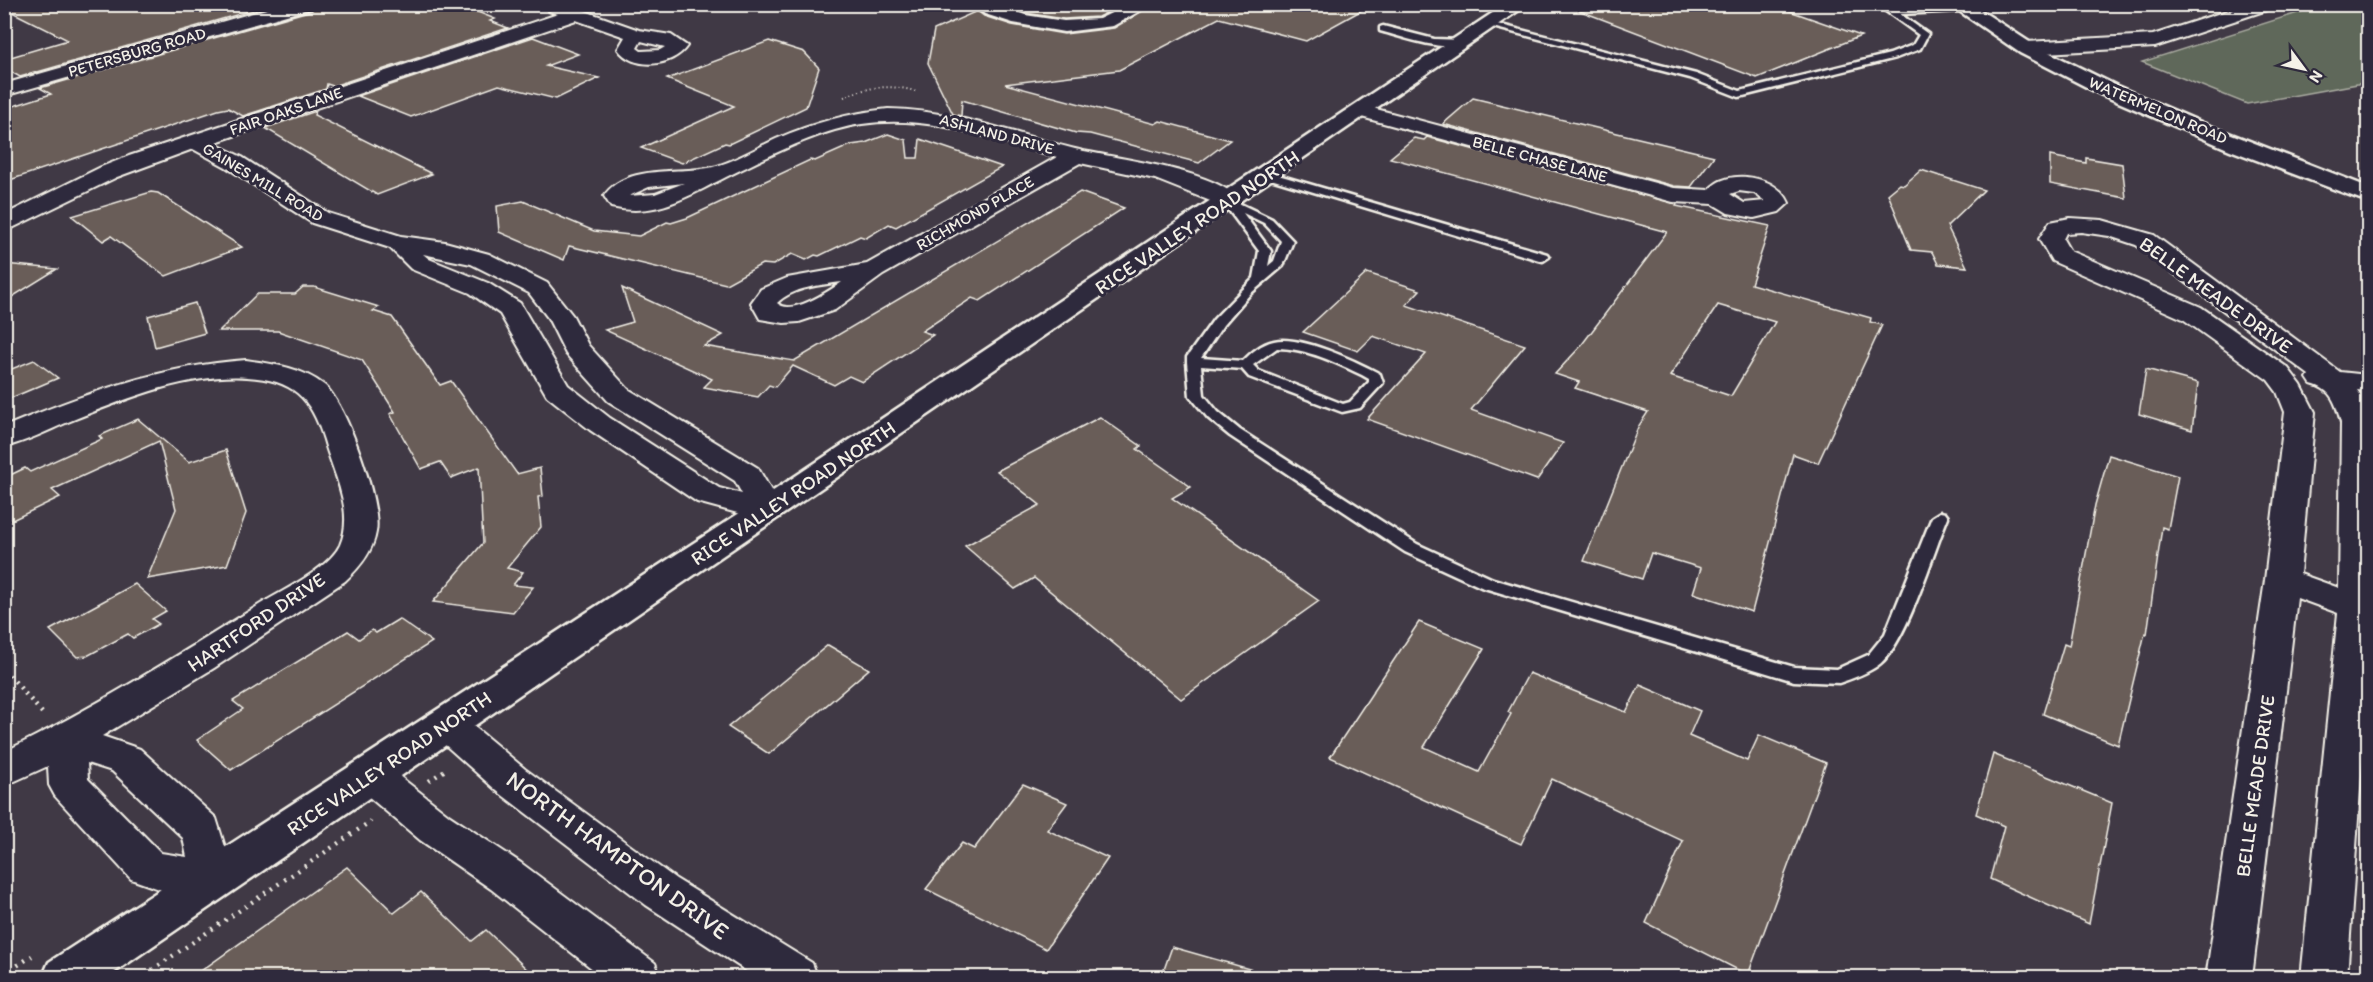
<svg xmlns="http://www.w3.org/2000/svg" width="2373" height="982" viewBox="0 0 2373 982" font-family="Itim,sans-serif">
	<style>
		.green { fill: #5f675a; stroke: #aaaca1; stroke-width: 1.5 }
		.building { fill: #695d58; stroke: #f4f1e8; stroke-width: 1.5; fill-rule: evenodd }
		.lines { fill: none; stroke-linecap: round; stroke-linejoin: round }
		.lane-casing { stroke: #f4f1e8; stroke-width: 5 }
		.street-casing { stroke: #f4f1e8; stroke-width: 4 }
		.secondary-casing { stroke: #f4f1e8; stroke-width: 5 }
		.path-far1 { stroke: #f4f1e8; stroke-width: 2; stroke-dasharray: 1 3; stroke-linecap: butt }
		.path { stroke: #f4f1e8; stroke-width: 4.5; stroke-dasharray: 2 6; stroke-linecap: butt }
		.lane { fill: #2f2a3d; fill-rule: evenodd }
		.street { fill: #2f2a3d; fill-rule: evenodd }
		.secondary { fill: #2f2a3d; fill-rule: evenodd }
		.labels { text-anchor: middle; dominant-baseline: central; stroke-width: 6; stroke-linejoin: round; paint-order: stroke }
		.far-street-label { font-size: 16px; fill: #f4f1e8; stroke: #2f2a3d }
		.street-label { font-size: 20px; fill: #f4f1e8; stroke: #2f2a3d }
		.near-street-label { font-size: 24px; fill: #f4f1e8; stroke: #2f2a3d }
	</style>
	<rect width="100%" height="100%" fill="#403945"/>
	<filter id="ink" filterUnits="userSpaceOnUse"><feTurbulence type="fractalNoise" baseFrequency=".0167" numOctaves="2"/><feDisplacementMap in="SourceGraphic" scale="12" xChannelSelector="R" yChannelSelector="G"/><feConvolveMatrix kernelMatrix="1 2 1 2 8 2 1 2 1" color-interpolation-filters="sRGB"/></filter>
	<g filter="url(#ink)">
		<!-- green -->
		<path class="green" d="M2323,5H2368V82L2247,104L2142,62Z"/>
		<!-- building -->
		<g class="building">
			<path d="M4,4H274L20,77L4,68V59L68,40L4,8Z"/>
			<path d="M315,4H458L495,19L490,21L508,28L333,86L327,84L326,89L243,116L228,108L218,110L4,182V109L51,94L40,88L312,10Z"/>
			<path d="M1003,4H1124L1098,17L1064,19L1026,13Z"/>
			<path d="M1154,4H1373L1306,41L1219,18L1119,70L1005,84L1155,124L1160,121L1230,140L1199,163L1090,134L1076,133L962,100L961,116L953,114L928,63L934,30L977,11L984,16L1012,25L1064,34L1114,28Z"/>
			<path d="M1571,4H1770L1861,36L1757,78L1570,7Z"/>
			<path d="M533,37L578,54L546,66L599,78L556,99L499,85L411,117L358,96Z"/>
			<path d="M769,41L804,52L819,68L806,107L729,144L725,143L682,163L641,148L734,106L667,79Z"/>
			<path d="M1473,98L1613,132L1714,156L1691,187L1674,186L1443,124Z"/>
			<path d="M316,111L314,115L432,174L377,195L265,128Z"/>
			<path d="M888,134L906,140L908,158H918L920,139L1002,167L896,227L889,224L866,238L860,236L819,256L815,255L806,260L792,254L773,265L762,264L726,284L569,246L564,260L499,232L497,206L523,201L594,231L639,236L667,222L671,223L687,218L810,160L815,161L851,145L865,143Z"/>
			<path d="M1427,137L1677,204L1676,206L1770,226L1751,284L1871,318L1870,322L1882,325L1818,463L1793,454L1752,612L1693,593L1701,568L1651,553L1642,579L1584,561L1638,427L1648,412L1575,388L1579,382L1555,374L1580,347L1667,232L1390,158L1414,138L1424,140ZM1718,305L1775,322L1731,396L1670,376Z"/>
			<path d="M2050,156L2086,163V158L2122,164L2126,198L2050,184Z"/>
			<path d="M1921,170L1984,190L1947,226L1967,267L1938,264L1932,252L1911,250L1888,194L1900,184L1904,185Z"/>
			<path d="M151,192L158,193L242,247L166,276L111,236L103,241L72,216Z"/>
			<path d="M1080,192L1124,208L980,301L972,298L922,331L933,335L862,382L849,376L834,385L793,366L775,387L769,385L758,397L704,387L712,379L605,330L633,322L622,288L723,335L704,346L794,361Z"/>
			<path d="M4,264L57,269L4,302Z"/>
			<path d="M1367,273L1420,290L1406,305L1525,345L1471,410L1563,443L1537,480L1367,419L1426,354L1373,336L1358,351L1303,332Z"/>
			<path d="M303,287H314L379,307L373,311L392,317L440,385L451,381L517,474L540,468L543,496L538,497L541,527L507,568L523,572L513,585L533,587L513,612L433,602L483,543L479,467L451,478L440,462L421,469L390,414L395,412L362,360L278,331H219L257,294H295Z"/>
			<path d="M195,303L205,333L155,347L148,316Z"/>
			<path d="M34,360L58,378L4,401V372Z"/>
			<path d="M2146,369L2198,383L2192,430L2139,414Z"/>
			<path d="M1100,417L1141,446L1137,449L1191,487L1172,498L1319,601L1181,699L1034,578L1015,589L965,546L1040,505L997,471Z"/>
			<path d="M138,419L189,462L226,450L246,513L227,565L147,579L176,509L159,441L52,490L60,497L4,524V478L25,468L30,472L102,439L99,436Z"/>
			<path d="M2109,455L2178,476L2168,529L2162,527L2147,634L2145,633L2118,745L2043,714L2064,644L2069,646L2095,505Z"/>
			<path d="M135,584L166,611L152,619L159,624L133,638L128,634L87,656L77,657L50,630Z"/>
			<path d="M399,619L432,642L231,770L197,740L243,709L233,701L348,631L359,639L372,630L376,633Z"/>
			<path d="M1419,622L1484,649L1424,747L1479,772L1511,714L1508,712L1529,673L1626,712L1640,685L1700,711L1689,736L1747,761L1759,735L1826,763L1748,975L1646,923L1683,841L1552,779L1521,844L1330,757Z"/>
			<path d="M828,645L869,669L769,754L728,727Z"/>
			<path d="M1993,754L2112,803L2089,924L1990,879L2004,826L1976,814Z"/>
			<path d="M1023,784L1067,803L1047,830L1108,858L1046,949L926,889L962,843L974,849Z"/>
			<path d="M347,867L394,913L421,892L472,941L486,930L536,978H191Z"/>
			<path d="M1172,947L1253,970L1252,978H1161Z"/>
		</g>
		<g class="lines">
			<!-- lane casing -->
			<g class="lane-casing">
				<g id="lane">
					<path d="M1876,4H1886L1893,9L1963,5L1967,8L1963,11L1900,14L1928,34L1920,49L1896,58L1739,97L1690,78L1485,25L1489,22L1696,74L1740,91L1890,54L1913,45L1919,35Z"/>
					<path d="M1383,26L1434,39L1462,40L1466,43C1450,54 1399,36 1380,31V27Z"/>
					<path d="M1268,172L1547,254L1549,257L1543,261L1539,260L1264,177V173Z"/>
					<path d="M1228,198L1272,219L1293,241L1283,266L1250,294L1223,325L1201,358L1243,361C1252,352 1261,344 1274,341C1300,335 1356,361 1380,374L1383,383L1360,408L1342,412L1249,377L1242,369L1201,366L1204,395L1218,412L1240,430L1417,544L1493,579L1794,667L1837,669L1868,655L1885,634L1932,517L1940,512L1945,513L1948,517C1933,553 1908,639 1881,663C1871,672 1851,679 1839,683L1794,681L1481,587L1405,552L1230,436L1208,418L1190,396L1187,362V357L1214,319L1254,278L1259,251L1222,201ZM1243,213L1264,223L1281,241L1274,261L1268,266L1271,251ZM1277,348C1306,348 1337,363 1362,375L1369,379V382L1350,402L1343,404L1259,371L1253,365Z"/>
				</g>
			</g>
			<!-- street casing -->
			<g class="street-casing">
				<g id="street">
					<path d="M284,4H313L311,8L4,96V84Z"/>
					<path d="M548,4H565L639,30L671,35L687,46C673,67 633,71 618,49L625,37L576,20L213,143L242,157L328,213L401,236L445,242L489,254L547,283L573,316L588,345L628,389L758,468L783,511L778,518L767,521L697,502L590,430L547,396L500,314L470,293L411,269L390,248L312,223L226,167L193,149L117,177L4,232V215L101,167L129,156L558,14L549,11ZM641,41L665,47L660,50L641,51L637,48ZM423,254L471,264L529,293L548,318L566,354L608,401L735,481L742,494L719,488L610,418L568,385L520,303L488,283L429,259Z"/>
					<path d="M971,4H995L1025,15L1064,21L1099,19L1130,4H1152L1113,26L1064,32L1013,23L985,14Z"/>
					<path d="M2248,4H2275L2273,8L2155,47L2026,54L2017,48L2026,42L2153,35Z"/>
					<path d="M1361,105L1674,188L1709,190C1727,167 1778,176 1789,203L1779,212L1754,218L1728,213L1713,204L1673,202L1354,115L1351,111L1354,107ZM1739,191L1754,193L1765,201L1744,203L1730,194Z"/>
					<path d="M888,109C953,110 1012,133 1075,149C1111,158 1219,170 1240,201L1236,206L1228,208L1155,179L1080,163L883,275L835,310L799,322L784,323L760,319L751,303L761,289L787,278L867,264L1057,157C993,139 930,114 862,124C818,130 766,158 726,177C688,196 656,218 611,207L604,196C627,163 679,175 713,167C734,162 756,148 776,139C813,123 848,113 888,109ZM684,183L655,194L629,196L649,187ZM842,282C829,291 791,317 777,303C793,287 821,285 842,282Z"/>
					<path d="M2070,218L2102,220L2154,235L2340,372L2368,375V391L2357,390L2364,400L2368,415V674L2347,978H2301L2338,613L2297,598L2252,978H2206L2265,580L2285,412L2277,392L2268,380L2183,319L2052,261L2039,239L2050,222ZM2081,232L2109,236L2136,245L2309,375L2307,378L2311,384C2332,389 2336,403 2341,423L2339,588L2300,574L2315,412L2301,385L2288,368L2201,307L2070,251L2063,239L2066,233Z"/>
					<path d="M246,360C274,364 301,367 324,385C346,402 382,505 376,532C373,552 359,568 345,581L214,668L102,736L140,749L216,818L235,879L229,892L214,897L162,890L131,879L55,796L49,785L48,766L4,786V752C92,709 174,658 256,607C279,592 328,570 340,545C355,511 333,473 324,440C311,397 293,380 247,377C187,373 123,400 68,422C47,431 26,442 4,447V427C83,394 161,366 246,360ZM87,763L112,771L183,838L187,857L161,853L88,779Z"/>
					<path d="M446,709L459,714L525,769L676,879L812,963L818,978H757L646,905L497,791L433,734L427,724L433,714Z"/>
					<path d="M370,759L384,764L450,816L521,863L655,963L661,978H604L491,889L420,840L356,786L350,775L356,764Z"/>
				</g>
			</g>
			<!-- secondary casing -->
			<g class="secondary-casing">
				<g id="secondary">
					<path d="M1506,4H1528L106,978H42L49,962L755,503Z"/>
					<path d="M1949,4H1971L2034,45L2117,86L2203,123L2368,187V202L2230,150L2102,95L2020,53Z"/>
				</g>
			</g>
			<!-- path-far1 -->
			<path class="path-far1" d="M844,97C868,86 893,84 918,92"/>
			<!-- path -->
			<g class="path">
				<path d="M4,669L43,714"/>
				<path d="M429,781L448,768"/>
				<path d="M152,970L371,821"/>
				<path d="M4,974L32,956"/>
			</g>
			<!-- lane -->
			<use href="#lane" class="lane"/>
			<!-- street -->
			<use href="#street" class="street"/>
			<!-- secondary -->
			<use href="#secondary" class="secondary"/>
		</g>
	</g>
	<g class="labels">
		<!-- far-street labels -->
		<g class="far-street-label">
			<text transform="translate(137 52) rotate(-16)">PETERSBURG ROAD</text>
			<text transform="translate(2158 110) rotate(23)">WATERMELON ROAD</text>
			<text transform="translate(286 111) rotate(-19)">FAIR OAKS LANE</text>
			<text transform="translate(997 134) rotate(15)">ASHLAND DRIVE</text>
			<text transform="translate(1540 159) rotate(15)">BELLE CHASE LANE</text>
			<text transform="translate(263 182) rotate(31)">GAINES MILL ROAD</text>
			<text transform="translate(975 213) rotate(-30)">RICHMOND PLACE</text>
		</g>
		<!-- street labels -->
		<g class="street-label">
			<text transform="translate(1197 222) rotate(-34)">RICE VALLEY ROAD NORTH</text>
			<text transform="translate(2216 295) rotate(36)">BELLE MEADE DRIVE</text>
			<text transform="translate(793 493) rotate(-34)">RICE VALLEY ROAD NORTH</text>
			<text transform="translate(256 622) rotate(-34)">HARTFORD DRIVE</text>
			<text transform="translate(389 763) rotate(-34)">RICE VALLEY ROAD NORTH</text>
			<text transform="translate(2255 786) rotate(-82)">BELLE MEADE DRIVE</text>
		</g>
		<!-- near-street labels -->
		<g class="near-street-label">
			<text transform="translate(618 855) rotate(36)">NORTH HAMPTON DRIVE</text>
		</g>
	</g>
	<!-- margin -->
	<rect width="2373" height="982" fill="none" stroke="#2f2a3d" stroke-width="24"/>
	<rect x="12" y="12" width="2349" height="958" fill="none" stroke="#f4f1e8" stroke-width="2" filter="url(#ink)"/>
	<!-- north arrow -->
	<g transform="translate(2304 69) rotate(123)" stroke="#2f2a3d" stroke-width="4.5" paint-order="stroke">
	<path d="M0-4.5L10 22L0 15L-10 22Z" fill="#f4f1e8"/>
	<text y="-9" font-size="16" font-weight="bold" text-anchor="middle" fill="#f4f1e8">N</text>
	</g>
</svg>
